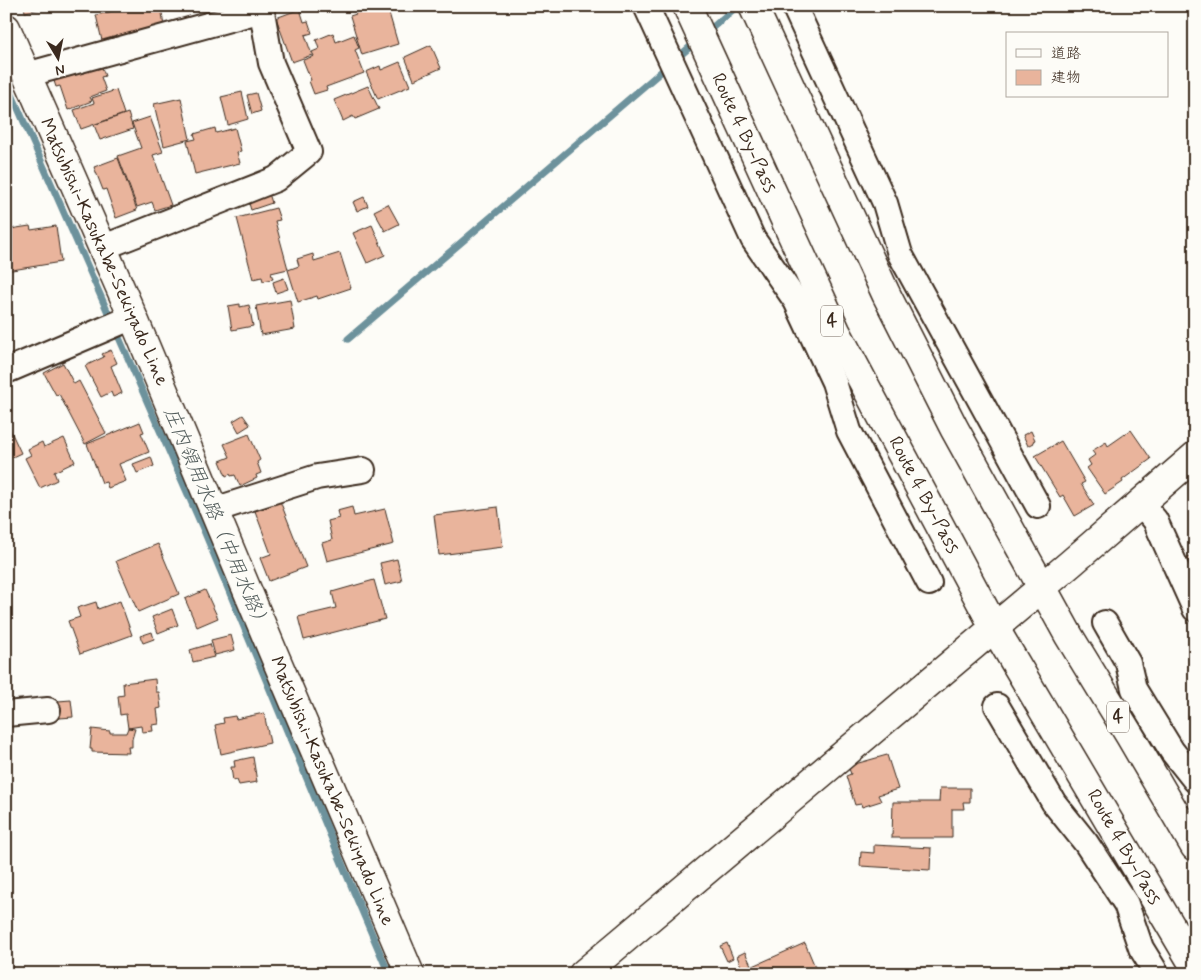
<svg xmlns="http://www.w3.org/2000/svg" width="1201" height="980" viewBox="0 0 1201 980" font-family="Mynerve,'Klee One',sans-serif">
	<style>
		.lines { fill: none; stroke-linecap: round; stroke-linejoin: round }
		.stream { stroke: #6d929c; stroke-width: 7 }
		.building { fill: #e9b49c; stroke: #3b2a1e }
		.minor-casing { stroke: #3b2a1e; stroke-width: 28 }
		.tertiary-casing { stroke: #3b2a1e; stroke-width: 31 }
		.primary-casing { stroke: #3b2a1e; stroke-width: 31 }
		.trunk-casing { stroke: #3b2a1e; stroke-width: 31 }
		.minor { stroke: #fdfcf7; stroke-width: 24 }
		.tertiary { stroke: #fdfcf7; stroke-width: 28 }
		.primary { stroke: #fdfcf7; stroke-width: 28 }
		.trunk { stroke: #fdfcf7; stroke-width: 28 }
		.labels { text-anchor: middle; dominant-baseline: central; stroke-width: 4; stroke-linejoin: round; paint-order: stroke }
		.shield { fill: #fdfcf7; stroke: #75695f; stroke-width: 1 }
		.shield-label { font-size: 18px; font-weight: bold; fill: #3b2a1e }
		.street-label { font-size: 19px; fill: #3b2a1e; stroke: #fdfcf7 }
		.water-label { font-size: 20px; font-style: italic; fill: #545e5d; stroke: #fdfcf7 }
	</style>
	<rect width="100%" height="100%" fill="#fdfcf7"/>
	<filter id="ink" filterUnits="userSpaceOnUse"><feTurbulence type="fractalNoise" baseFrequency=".02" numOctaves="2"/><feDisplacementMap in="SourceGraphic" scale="10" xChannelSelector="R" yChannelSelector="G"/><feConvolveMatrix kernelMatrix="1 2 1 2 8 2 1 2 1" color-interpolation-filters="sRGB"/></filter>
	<g filter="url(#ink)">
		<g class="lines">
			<!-- stream -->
			<g class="stream">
				<path d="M705,34L737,6"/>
				<path d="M6,81L205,533L353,890L389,974"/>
				<path d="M348,339L697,41"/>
			</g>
		</g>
		<!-- building -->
		<g class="building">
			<path d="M24,6H54L25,12Z"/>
			<path d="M135,6H161L164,27L103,45L96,15Z"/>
			<path d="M354,6H387L398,44L362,55L350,16L356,14Z"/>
			<path d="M300,9L304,22L308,21L312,33L305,35L312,55L292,62L276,18Z"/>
			<path d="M333,33L336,42L354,35L359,48L355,50L364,73L326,87L327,90L314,94L309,81L311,80L303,60L314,56L312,52L319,49L316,40Z"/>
			<path d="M431,45L441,68L414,80L405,57Z"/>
			<path d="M100,62L105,76L101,77L106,91L90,97L92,101L68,110L60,86L56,87L52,75Z"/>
			<path d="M400,62L410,86L378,99L366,72L380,66L381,70Z"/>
			<path d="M368,86L379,109L355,119L353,116L343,121L334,100Z"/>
			<path d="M116,90L124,114L81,129L74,110L94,103L92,98Z"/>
			<path d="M242,92L248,119L228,125L221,97Z"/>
			<path d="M256,93L261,111L252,114L247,95Z"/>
			<path d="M181,98L190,139L164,146L154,104Z"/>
			<path d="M128,113L133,129L100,140L94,125Z"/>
			<path d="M150,117L163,152L153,155L171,205L155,210L152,202L137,207L118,156L141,148L132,123Z"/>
			<path d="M215,128L216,133L235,128L241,151L237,152L240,163L195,174L187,141L196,139L194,134Z"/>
			<path d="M118,158L137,210L116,218L106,189L103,190L94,167Z"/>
			<path d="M268,190L272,203L251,210L247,197Z"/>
			<path d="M364,197L368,206L357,211L353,202Z"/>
			<path d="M388,204L399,224L385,231L374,211Z"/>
			<path d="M276,208L280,220L275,221L288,269L271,273L273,279L263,281L262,277L253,279L237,218Z"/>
			<path d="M372,225L385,255L367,263L353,233Z"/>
			<path d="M30,226L31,230L56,226L61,262L6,271V238L11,237L10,229Z"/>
			<path d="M340,253L351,288L318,299L317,296L298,302L288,270L299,266L297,259L313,254L314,261Z"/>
			<path d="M284,278L288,289L276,293L273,282Z"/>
			<path d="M290,300L295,329L261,335L256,306Z"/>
			<path d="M240,304V307L249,305L253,326L232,330L228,306Z"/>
			<path d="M111,350L117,363L111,366L122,393L113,397L111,392L101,397L85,366L104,357L102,354Z"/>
			<path d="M63,363L74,384L79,381L106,433L85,444L59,394L56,395L44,373Z"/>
			<path d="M243,415L250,425L239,432L233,421Z"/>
			<path d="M6,421L21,453L6,460Z"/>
			<path d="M140,422L144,432L141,433L149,452L119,464L126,481L108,488L106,482L102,483L87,444Z"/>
			<path d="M1131,430L1151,459L1122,480L1123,482L1105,494L1087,468L1091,465L1088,460L1095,455L1092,451L1106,442L1108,446Z"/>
			<path d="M1031,431L1035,440L1033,441L1034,443L1028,446L1023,435Z"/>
			<path d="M249,434L260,460L257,462L261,473L256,475L257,478L240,486L235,475L231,476L230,474L226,476L220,461L230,457L224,444Z"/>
			<path d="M64,438L75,462L54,472L57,480L40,488L25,458L31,455L28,449L42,442L44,447Z"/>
			<path d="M1061,441L1085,482L1081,484L1094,505L1075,516L1063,495L1060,497L1035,456Z"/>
			<path d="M151,457L154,466L137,473L133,464Z"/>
			<path d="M280,501L306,567L269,581L260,558L271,554L255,511Z"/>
			<path d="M352,507L354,516L385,509L394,544L327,561L322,543L332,540L328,521L339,518L337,511Z"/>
			<path d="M498,507L503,547L439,555L434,515Z"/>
			<path d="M158,544L179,594L138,612L116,561Z"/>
			<path d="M1195,554V585L1183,559Z"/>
			<path d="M397,559L402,581L385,585L380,563Z"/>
			<path d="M374,580L385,619L304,640L298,617L336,608L332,592Z"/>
			<path d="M205,590L218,618L197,627L185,599Z"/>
			<path d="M120,601L132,635L80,654L68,621L80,617L77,608L96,602L98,609Z"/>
			<path d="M172,609L178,625L158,633L152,617Z"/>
			<path d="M152,632L154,639L143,643L140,636Z"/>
			<path d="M231,635L235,650L215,655L211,640Z"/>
			<path d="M210,644L214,657L193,662L190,650Z"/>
			<path d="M155,679L156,692H159L161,708L157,709L159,724L152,725L153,731L142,732L141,726L128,728L126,714L120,715L118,696L124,695L123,683Z"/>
			<path d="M71,700L73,717L60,718L58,701Z"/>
			<path d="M264,713L270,743L221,754L215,725L224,723L223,718L235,716L236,719Z"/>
			<path d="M128,728L135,729L132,739V747H128L129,753L92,752V749H90L92,729L110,731V733H126Z"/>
			<path d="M887,755L898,789L878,795L881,801L862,807L861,804L855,805L846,776L851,774L848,766Z"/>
			<path d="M253,757L257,782L239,785L237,780L233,781L231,767H235L234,761Z"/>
			<path d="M940,788H970V802H963L964,809H952V838H892L893,802H939Z"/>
			<path d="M874,845L931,848L930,870L860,866L861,852L874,853Z"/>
			<path d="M727,943L733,958L727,961L720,946Z"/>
			<path d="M805,943L818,974H754L751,967Z"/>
			<path d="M745,952L751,965L742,969L737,956Z"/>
			<path d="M302,968L303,974H285V972Z"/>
		</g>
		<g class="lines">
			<!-- minor casing -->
			<g class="minor-casing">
				<g id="minor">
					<path d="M646,6L753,239L796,301L834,382L849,431L929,583"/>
					<path d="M794,6L885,203L900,254L1038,506"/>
					<path d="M26,75L262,10"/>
					<path d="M104,247L276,179L309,152L271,63L261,6"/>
					<path d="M6,371L133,317"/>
					<path d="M1140,503L1155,520L1195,609"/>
					<path d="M214,510L317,477L363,470"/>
					<path d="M1105,623L1128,663L1134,689L1172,751L1195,780"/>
					<path d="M997,706L1054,803L1086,843L1126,904L1141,948L1157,974"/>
					<path d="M6,714L48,710"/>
				</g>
			</g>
			<!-- tertiary casing -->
			<g class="tertiary-casing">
				<path id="tertiary" d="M583,974L1070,564L1195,456"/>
			</g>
			<!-- primary casing -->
			<g class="primary-casing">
				<path id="primary" d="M6,28L133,317L273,652L410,974"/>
			</g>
			<!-- trunk casing -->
			<g class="trunk-casing">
				<g id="trunk">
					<path d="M687,6L836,331L994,627L1195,967"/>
					<path d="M753,6L886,294L954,428L1069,636L1130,736L1195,847"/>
				</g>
			</g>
			<!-- minor -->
			<use href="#minor" class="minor"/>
			<!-- tertiary -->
			<use href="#tertiary" class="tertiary"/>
			<!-- primary -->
			<use href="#primary" class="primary"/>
			<!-- trunk -->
			<use href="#trunk" class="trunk"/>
		</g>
	</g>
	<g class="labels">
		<!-- shield labels -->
		<g class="shield">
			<rect x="821" y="305.5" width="22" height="31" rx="4"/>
			<rect x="1107" y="701.5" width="22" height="31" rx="4"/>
		</g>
		<g class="shield-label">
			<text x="832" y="321">4</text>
			<text x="1118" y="717">4</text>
		</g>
		<!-- street labels -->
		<g class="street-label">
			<text transform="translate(744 133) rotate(65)">Route 4 By-Pass</text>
			<text transform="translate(104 252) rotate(66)">Matsubishi-Kasukabe-Sekiyado Line</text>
			<text transform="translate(924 495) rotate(62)">Route 4 By-Pass</text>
			<text transform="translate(332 791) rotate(67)">Matsubishi-Kasukabe-Sekiyado Line</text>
			<text transform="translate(1124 847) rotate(60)">Route 4 By-Pass</text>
		</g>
		<!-- water labels -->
		<g class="water-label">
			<text transform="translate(216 519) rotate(67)">庄内領用水路（中用水路）</text>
		</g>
	</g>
	<!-- margin -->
	<rect width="1201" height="980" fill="none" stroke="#fdfcf7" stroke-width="25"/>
	<rect x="12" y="12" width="1176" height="955" fill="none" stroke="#3b2a1e" stroke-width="2" filter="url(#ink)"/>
	<!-- legend -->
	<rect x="1006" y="32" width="162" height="65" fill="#fdfcf7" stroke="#afa8a0"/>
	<rect x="1016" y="49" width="25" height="8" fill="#fdfcf7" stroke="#afa8a0"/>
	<text x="1051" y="58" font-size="15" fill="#3b2a1e">道路</text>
	<rect x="1016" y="70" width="25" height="15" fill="#e9b49c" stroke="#afa8a0"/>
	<text x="1051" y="82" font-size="15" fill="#3b2a1e">建物</text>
	<!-- north arrow -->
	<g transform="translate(58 58) rotate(170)" stroke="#fdfcf7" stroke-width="4" paint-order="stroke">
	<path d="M0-4L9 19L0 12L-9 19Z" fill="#3b2a1e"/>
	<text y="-8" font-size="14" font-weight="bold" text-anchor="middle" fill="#3b2a1e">N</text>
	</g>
</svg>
